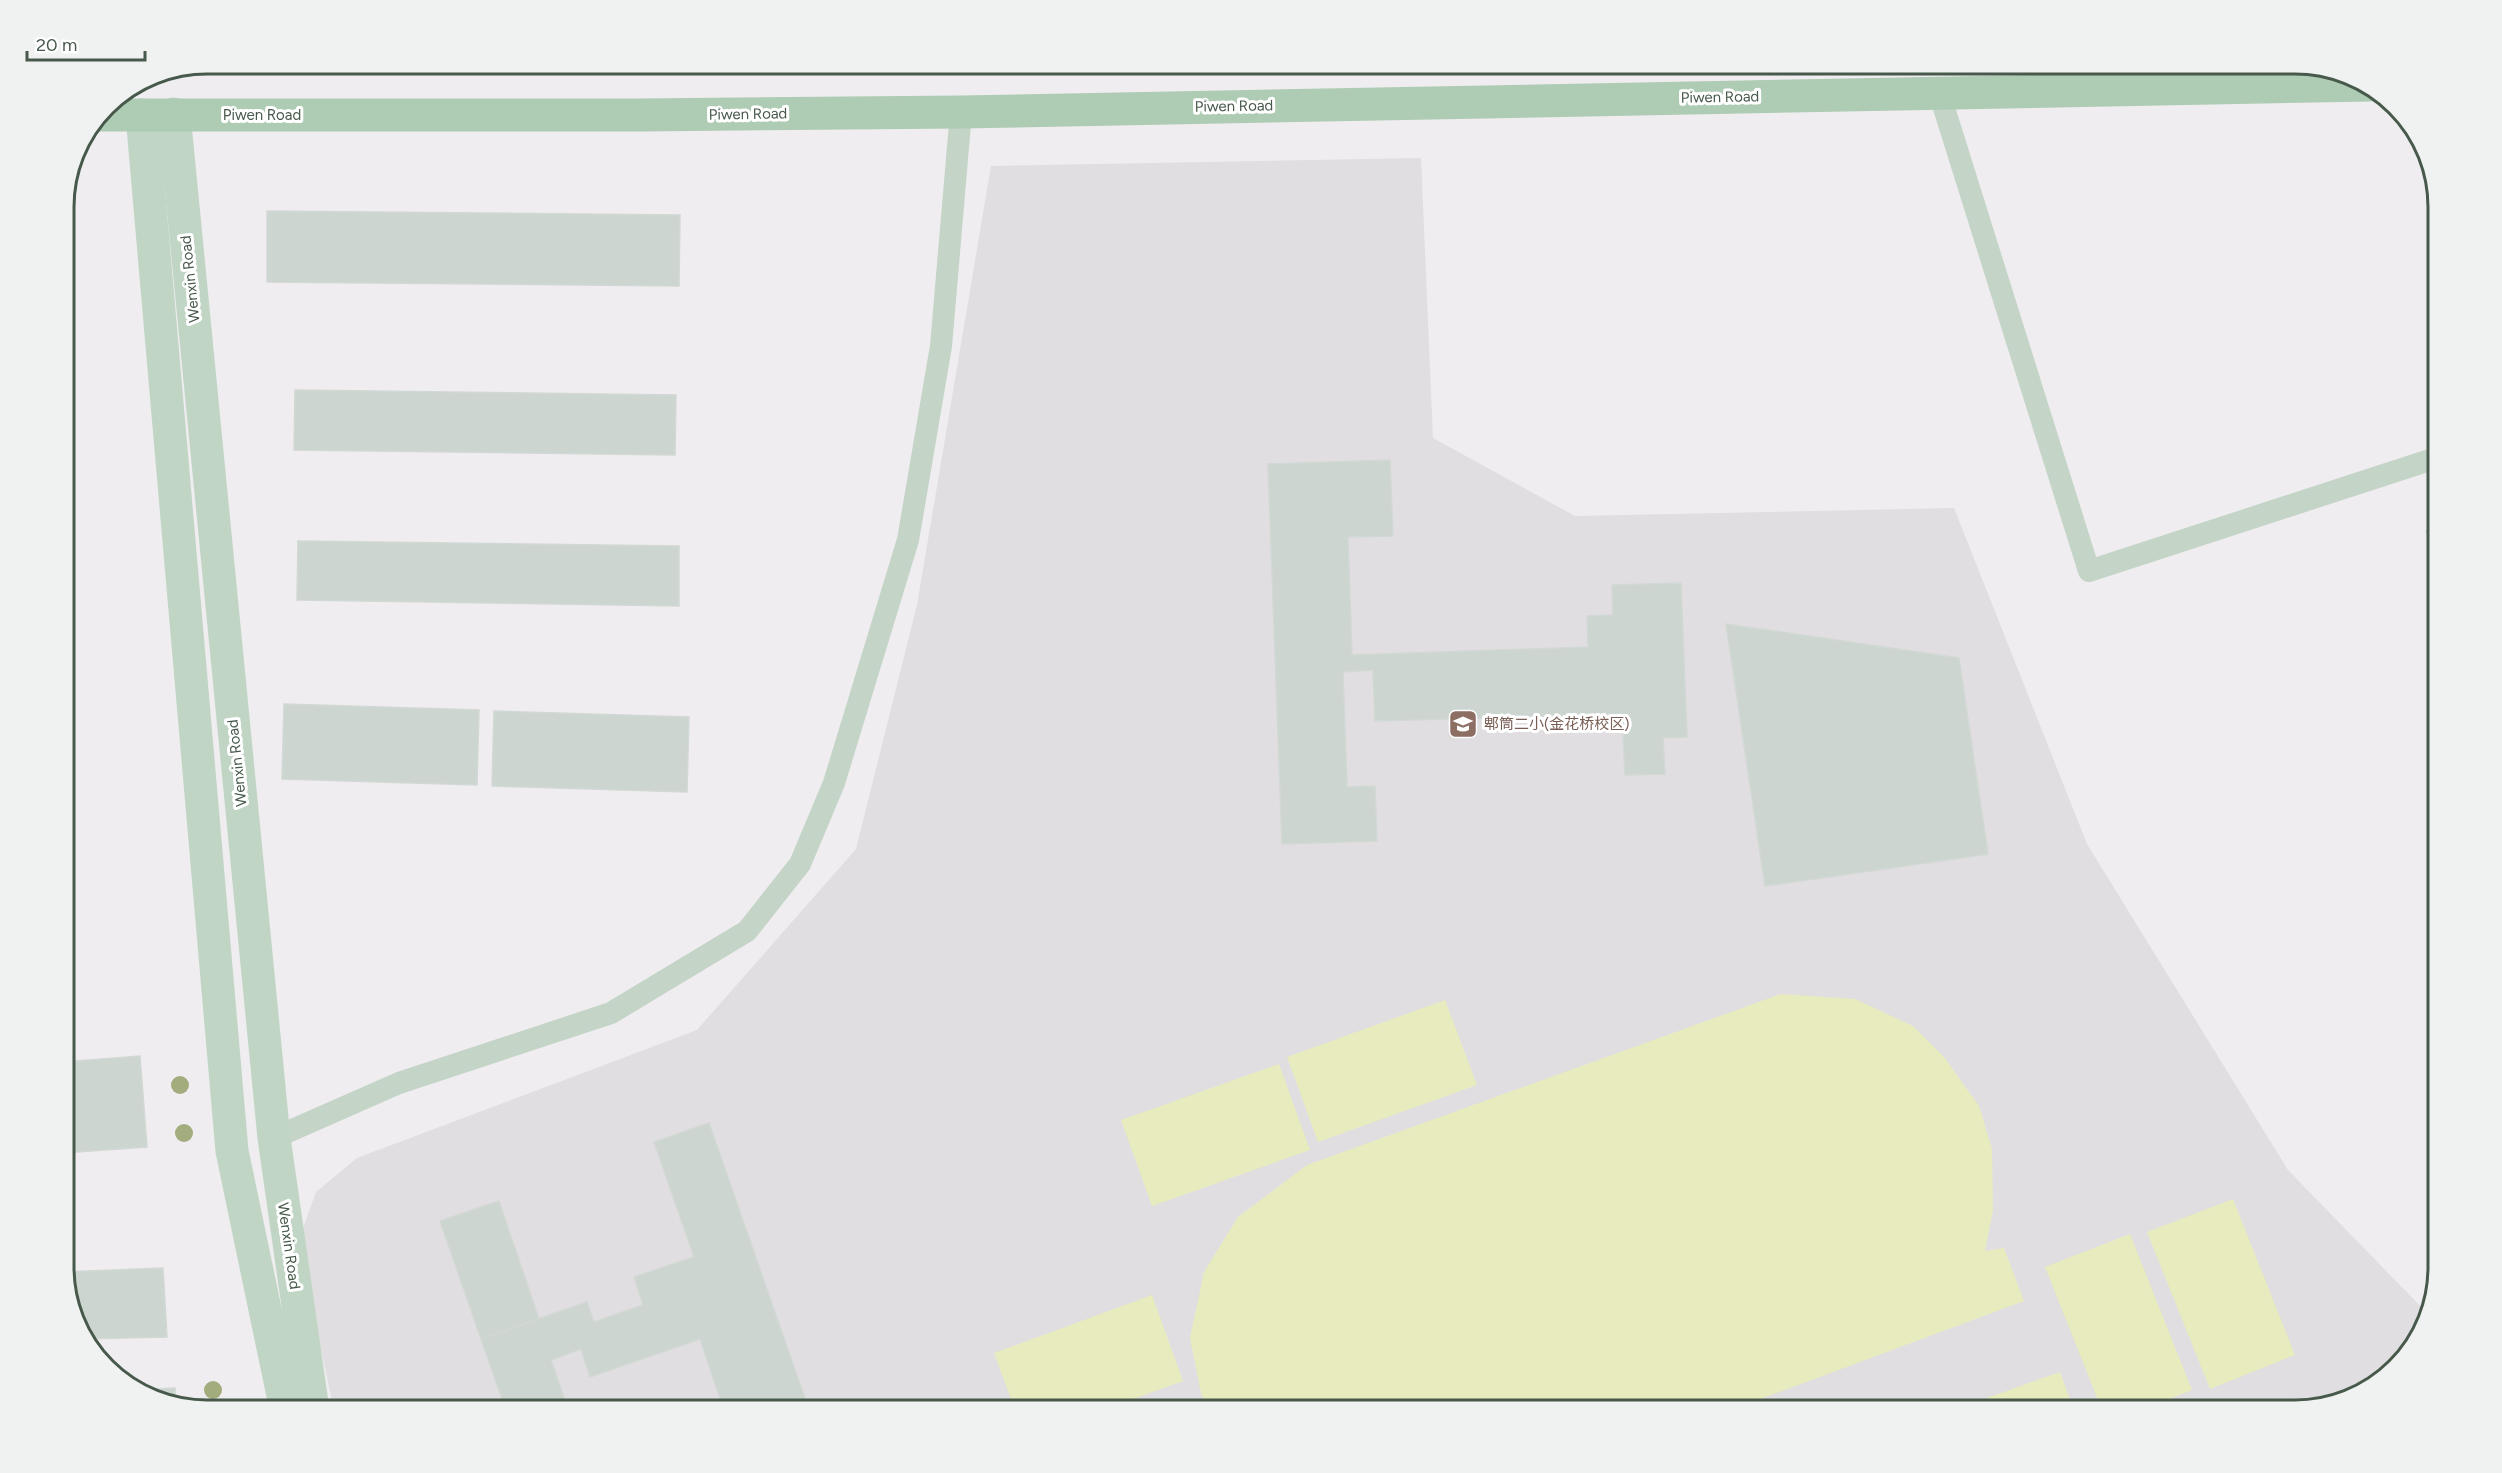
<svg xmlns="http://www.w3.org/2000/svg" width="2502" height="1473" viewBox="0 0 2502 1473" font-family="Figtree,'Noto Sans SC',sans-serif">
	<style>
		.education { fill: #e0dee1 }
		.green { fill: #e8ebbe }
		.building { fill: #ccd5d0; stroke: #d2d8d4; stroke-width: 1.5 }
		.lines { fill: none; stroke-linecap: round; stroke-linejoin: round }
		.service { stroke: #c4d4c7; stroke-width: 22 }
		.secondary { stroke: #c1d5c5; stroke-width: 33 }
		.primary { stroke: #aecbb3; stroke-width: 33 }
		.tram { stroke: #b0b7b2; stroke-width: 1.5 }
		.tree { fill: #a3ac7c }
		.labels { text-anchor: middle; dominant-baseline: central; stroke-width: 6; stroke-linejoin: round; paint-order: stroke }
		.street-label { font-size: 15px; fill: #47594a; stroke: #fff }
		.education-label { font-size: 15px; fill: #785e54; stroke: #fff; text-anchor: start }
		.rim { fill: none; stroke: #47594a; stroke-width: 3 }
	</style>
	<rect width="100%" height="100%" fill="#efedf0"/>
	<!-- education -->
	<path class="education" d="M1421,158L1433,438L1575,516L1954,508L2087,844L2288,1170L2427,1313L2420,1338L2368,1391L2296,1410H334L298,1242L316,1192L357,1158L697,1030L856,849L917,605L991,166Z"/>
	<!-- green -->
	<g class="green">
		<path d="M1781,994L1855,999L1913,1026L1944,1057L1979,1106L1992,1149L1993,1210L1985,1251L2004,1248L2024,1301L1731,1410H1208L1201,1393L1190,1338L1204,1272L1238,1217L1307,1165Z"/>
		<path d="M1445,1000L1477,1085L1318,1142L1287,1057Z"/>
		<path d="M1279,1064L1310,1150L1152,1206L1121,1120Z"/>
		<path d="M2233,1199L2295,1355L2210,1389L2147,1232Z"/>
		<path d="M2130,1234L2192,1390L2142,1410H2102L2045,1267Z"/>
		<path d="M1152,1295L1183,1381L1103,1410H1015L994,1353Z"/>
		<path d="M2060,1372L2074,1410H1953Z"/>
	</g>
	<!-- building -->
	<g class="building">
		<path d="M267,211L680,215L679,286L267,282Z"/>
		<path d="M295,390L676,395L675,455L294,450Z"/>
		<path d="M1390,460L1393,536L1348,537L1352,655L1588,647L1587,616L1613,615L1612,585L1681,583L1687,737L1663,738L1665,774L1625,775L1622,714L1375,721L1373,670L1343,672L1347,787L1375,786L1377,841L1282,844L1268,464Z"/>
		<path d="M2439,527V569L2426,531Z"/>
		<path d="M298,541L679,546V606L297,600Z"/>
		<path d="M1726,624L1959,658L1988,854L1765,886Z"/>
		<path d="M284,704L479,710L477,785L282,779Z"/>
		<path d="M494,711L689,717L687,792L492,786Z"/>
		<path d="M140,1056L147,1147L63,1153V1062Z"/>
		<path d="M709,1123L809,1410H724L700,1339L590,1377L581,1349L551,1360L568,1410H506L481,1339L587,1302L594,1322L643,1305L634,1277L694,1257L654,1142Z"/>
		<path d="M499,1201L539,1319L481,1339L440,1221Z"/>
		<path d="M163,1268L167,1337L82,1339L63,1272Z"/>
		<path d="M175,1388V1402L133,1390Z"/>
	</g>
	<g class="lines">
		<!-- service -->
		<g class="service">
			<path d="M1939,92L2089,571L2439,457"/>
			<path d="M274,1138L399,1083L611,1013L747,931L800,864L834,783L908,540L941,346L961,112"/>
		</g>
		<!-- secondary -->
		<g class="secondary">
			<path d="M174,114L274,1138L313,1410"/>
			<path d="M142,115L232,1151L286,1410"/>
		</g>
		<!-- primary -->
		<path class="primary" d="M98,115H641L961,112L2370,85"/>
		<!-- tram -->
		<path class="tram" d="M162,72L641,69L1095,63"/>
	</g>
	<!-- trees -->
	<g class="tree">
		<circle cx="180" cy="1085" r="9"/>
		<circle cx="184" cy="1133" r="9"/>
		<circle cx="213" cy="1390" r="9"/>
	</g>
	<!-- icons -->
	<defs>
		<g id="school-square" transform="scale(1.5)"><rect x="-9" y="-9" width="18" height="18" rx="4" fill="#8d6e63" stroke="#fff"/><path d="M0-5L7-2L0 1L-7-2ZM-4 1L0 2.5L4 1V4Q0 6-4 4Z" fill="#fff"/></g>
	</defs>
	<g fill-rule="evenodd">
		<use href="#school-square" x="1463" y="724"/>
	</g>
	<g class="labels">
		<!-- street labels -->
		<g class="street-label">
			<text transform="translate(1720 97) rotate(-1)">Piwen Road</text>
			<text transform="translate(1234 106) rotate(-1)">Piwen Road</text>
			<text transform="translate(748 114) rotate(-1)">Piwen Road</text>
			<text x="262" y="115">Piwen Road</text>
			<text transform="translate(190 279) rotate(-96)">Wenxin Road</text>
			<text transform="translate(237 763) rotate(-96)">Wenxin Road</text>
			<text transform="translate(289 1246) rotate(82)">Wenxin Road</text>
		</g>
		<!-- education labels -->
		<g class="education-label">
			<text x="1484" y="724">郫筒二小(金花桥校区)</text>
		</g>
	</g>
	<!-- crop -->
	<path d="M0 0H2502V1473H0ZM207 74H2295A133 133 0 0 1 2428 207V1267A133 133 0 0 1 2295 1400H207A133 133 0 0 1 74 1267V207A133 133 0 0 1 207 74Z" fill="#f0f2f1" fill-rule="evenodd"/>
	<path class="rim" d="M207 74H2295A133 133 0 0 1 2428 207V1267A133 133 0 0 1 2295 1400H207A133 133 0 0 1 74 1267V207A133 133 0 0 1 207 74Z"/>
	<!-- scale -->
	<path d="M27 51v9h118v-9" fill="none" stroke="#47594a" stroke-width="3"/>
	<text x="36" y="51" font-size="18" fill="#47594a" stroke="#ffffff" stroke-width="4.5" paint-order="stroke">20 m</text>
</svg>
